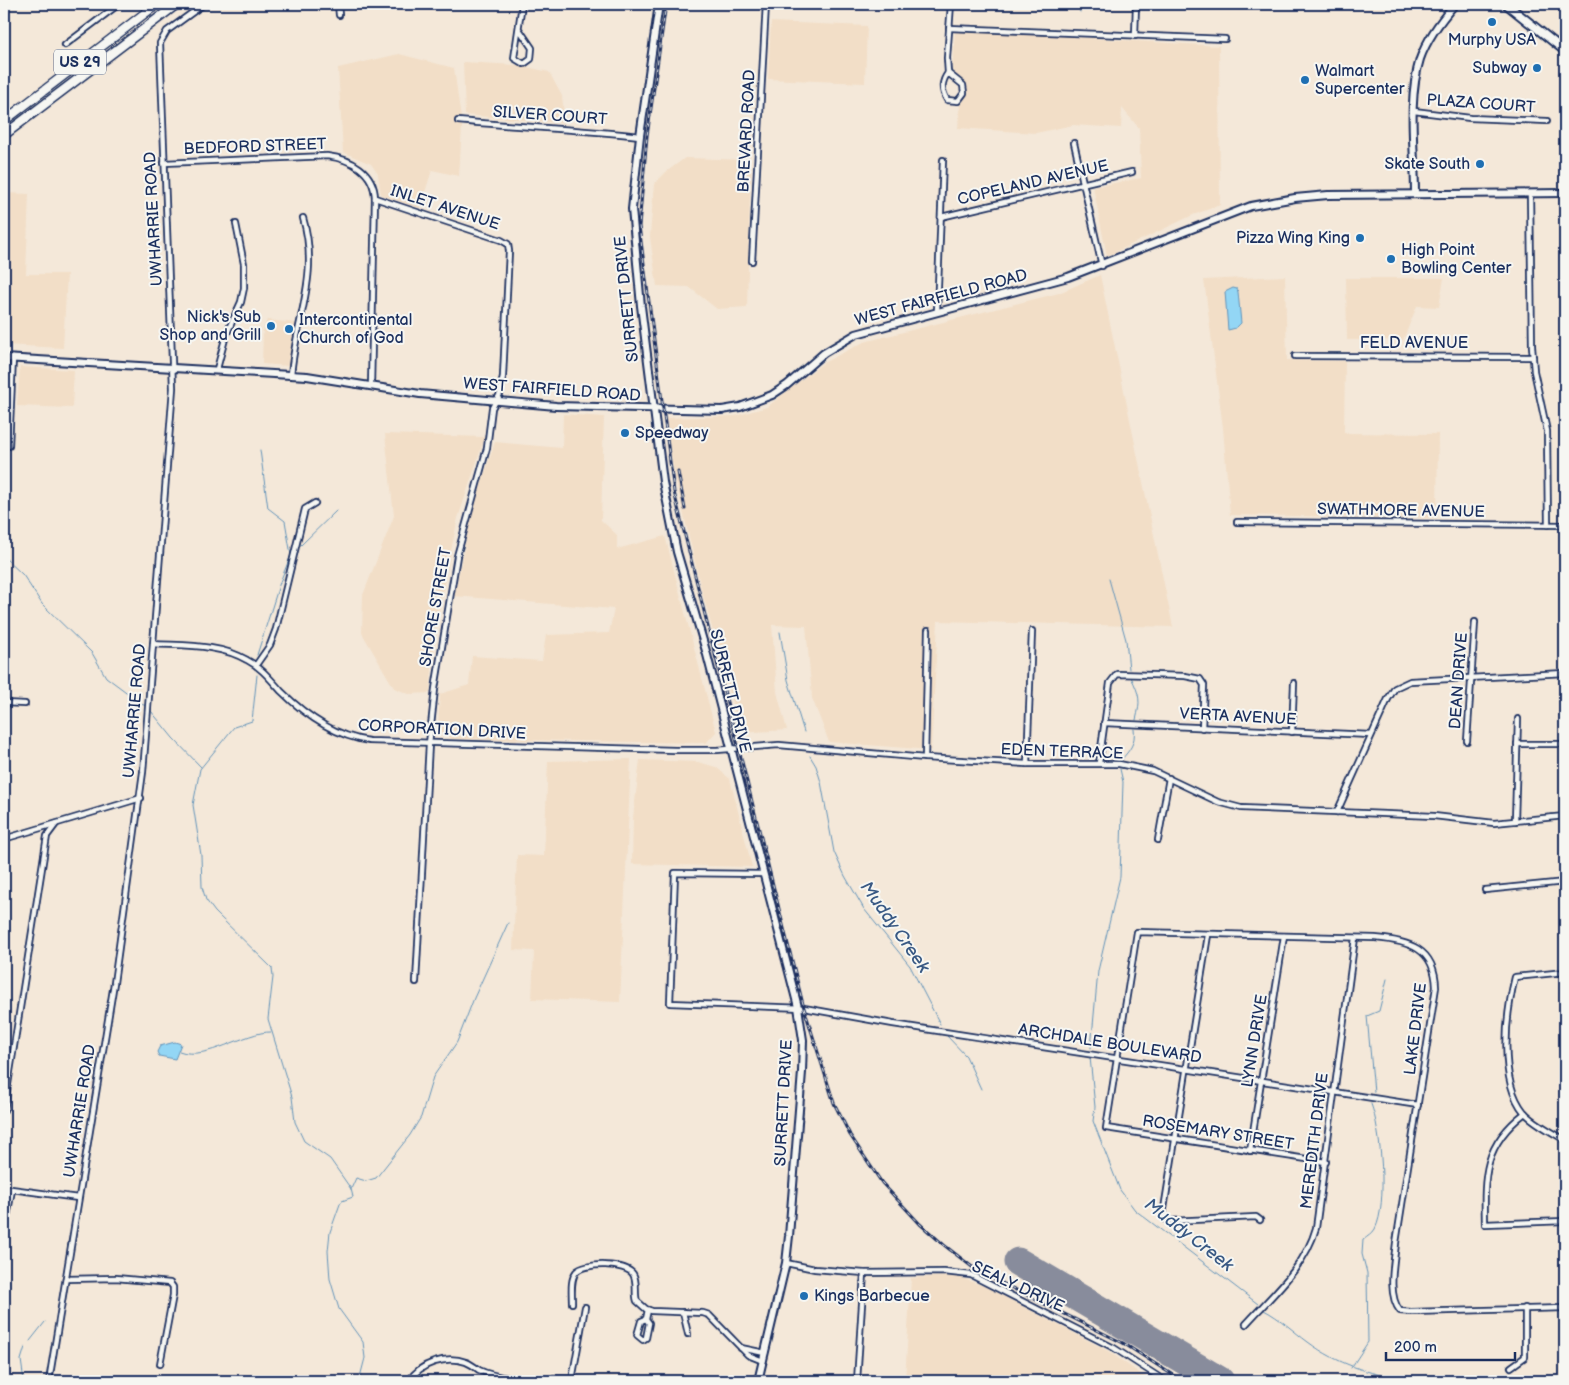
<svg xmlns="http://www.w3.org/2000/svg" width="1569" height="1385" viewBox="0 0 1569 1385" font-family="'Balsamiq Sans',sans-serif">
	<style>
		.built { fill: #f2dec7 }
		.water { fill: #93d6f5; stroke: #6393b9 }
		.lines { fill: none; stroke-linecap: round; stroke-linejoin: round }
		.stream { stroke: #6393b9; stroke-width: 1 }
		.runway { stroke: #888c9c; stroke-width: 29 }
		.street-casing { stroke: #1b2f5e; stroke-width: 8 }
		.secondary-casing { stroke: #1b2f5e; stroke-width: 10 }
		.primary-casing { stroke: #1b2f5e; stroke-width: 11 }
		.highway-casing { stroke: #1b2f5e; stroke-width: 11 }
		.street { stroke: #f6f6f2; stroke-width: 4.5 }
		.secondary { stroke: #f6f6f2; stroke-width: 6 }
		.primary { stroke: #f6f6f2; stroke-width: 7 }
		.highway { stroke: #f6f6f2; stroke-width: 8 }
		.rail-casing { stroke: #1b2f5e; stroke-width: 3 }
		.rail { stroke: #f6f6f2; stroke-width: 1; stroke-dasharray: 4; stroke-linecap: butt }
		.poi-dot { fill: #1f6fb2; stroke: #f6f6f2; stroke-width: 2 }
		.labels { text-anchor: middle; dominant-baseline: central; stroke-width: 4; stroke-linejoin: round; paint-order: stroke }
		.shield { fill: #f6f6f2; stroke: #5d6b8a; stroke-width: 1 }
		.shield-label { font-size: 15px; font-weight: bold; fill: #1b2f5e }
		.poi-label { font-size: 16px; fill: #1b2f5e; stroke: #f6f6f2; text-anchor: start }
		.street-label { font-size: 16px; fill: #1b2f5e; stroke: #f6f6f2 }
		.water-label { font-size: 18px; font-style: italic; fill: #395984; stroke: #f6f6f2 }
	</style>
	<rect width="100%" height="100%" fill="#f4e8d9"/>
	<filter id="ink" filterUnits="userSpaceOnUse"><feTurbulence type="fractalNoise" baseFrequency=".02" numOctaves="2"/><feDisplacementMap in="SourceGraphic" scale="10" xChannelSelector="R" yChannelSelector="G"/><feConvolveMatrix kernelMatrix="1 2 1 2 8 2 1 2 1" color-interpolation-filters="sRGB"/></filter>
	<g filter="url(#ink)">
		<!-- built -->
		<g class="built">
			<path d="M771,22L867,26L865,83L768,79Z"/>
			<path d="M955,30L1219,46L1220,205L1193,215L1107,256L1093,187L1141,178L1139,128L1122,108L1121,128L1073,125L1036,133L958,128L962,80L952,71Z"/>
			<path d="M399,54L454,68L462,126L459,176L432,170L420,208L381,195L378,174L371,164L343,152L338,68Z"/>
			<path d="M463,62L518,65L549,72L562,96L565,123L465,115Z"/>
			<path d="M685,158L751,160L747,307L717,309L689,287L657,286L650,237L654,184L666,172Z"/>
			<path d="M4,193L29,194L26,274H67L63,348L4,345Z"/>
			<path d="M1100,275L1173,627L938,621L931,750L829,742L812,698L806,626L772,625L777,692L787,730L741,733L701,588L674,473L665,418L735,416L767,407L823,363L864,342L1059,293Z"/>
			<path d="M1285,276L1287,360L1345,361L1344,433L1438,434L1437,518L1230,515L1223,428L1204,280Z"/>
			<path d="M1346,278H1444L1439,307L1417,306L1403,340H1347Z"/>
			<path d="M267,320L297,323L288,366L262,364L263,331Z"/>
			<path d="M20,367L74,370L72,408L17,406Z"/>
			<path d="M563,414L604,417L601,520L617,535V549L665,536L716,732L706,743L452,739L438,729L440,694L469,685L472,656L542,661L546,635L609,633L614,609L454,596L472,512L495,442L562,448Z"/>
			<path d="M385,434L485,437L458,518L437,616L430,693L409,694L394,688L362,633L363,595L394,516Z"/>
			<path d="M631,759L620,1002L532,999L534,951L513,950L517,855L544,856L548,761Z"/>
			<path d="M640,760L698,762L716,767L730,779L752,867L632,864L633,818Z"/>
			<path d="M956,1276L984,1286L1108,1351L1151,1381H905L911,1278Z"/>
		</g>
		<!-- water -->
		<g class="water">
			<path d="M1233,288L1237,289L1238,292L1241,323L1236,328L1228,330L1225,292Z"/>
			<path d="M175,1042L181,1044L175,1059L159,1056L157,1052L160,1046Z"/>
		</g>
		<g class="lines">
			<!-- stream -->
			<g class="stream">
				<path d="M1077,4L1080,12"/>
				<path d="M260,450L268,508L285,521L291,555"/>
				<path d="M301,545L336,511"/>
				<path d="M4,557L23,575L42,604L92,653L106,677L145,706"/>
				<path d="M1109,579L1126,640L1129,669"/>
				<path d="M780,632L788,680L804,732"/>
				<path d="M257,655L280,582L291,555"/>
				<path d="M257,675L252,721L234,727L200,769L193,805L201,855L202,887L206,900L215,912L272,968L273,977L268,1019L292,1097L295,1122L304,1141L330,1159L351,1189L353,1197L342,1201L340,1204L330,1232L328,1251L330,1279L339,1309L363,1342L365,1358L359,1381"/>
				<path d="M1131,677C1140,696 1141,700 1136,720"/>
				<path d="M151,711L173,738L201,767"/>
				<path d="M810,756L816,766L821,782L834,852L845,876L864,909L910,966L940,1024"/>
				<path d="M1121,760C1130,750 1136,743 1134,729"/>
				<path d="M947,1036L966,1056L981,1089"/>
				<path d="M1091,1048L1098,971L1120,877L1123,782L1120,769"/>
				<path d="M179,1051C207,1062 245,1031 271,1032"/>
				<path d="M1090,1057L1095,1107L1093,1121L1120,1190L1135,1210L1258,1304"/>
				<path d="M1374,1092L1367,1016L1379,1011L1387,979"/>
				<path d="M351,1189L356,1178L366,1181L376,1178L410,1135L421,1117L433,1077L457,1042L474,998L508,923"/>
				<path d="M1264,1310C1281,1319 1293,1331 1308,1342C1339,1365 1367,1372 1404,1381"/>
				<path d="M30,1341L45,1322"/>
				<path d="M1351,1368L1368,1342L1367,1273L1362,1254L1363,1240C1367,1237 1373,1233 1375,1229C1388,1204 1381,1130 1371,1104"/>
				<path d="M24,1381L21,1360L25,1347"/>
			</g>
			<!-- runway -->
			<path class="runway" d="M1018,1262L1220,1381"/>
			<!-- street casing -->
			<g class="street-casing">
				<g id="street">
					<path d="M338,4L339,15"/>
					<path d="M949,28L1225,39"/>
					<path d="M519,29L532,48L531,59L524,64L514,58L522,4"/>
					<path d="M1135,36L1136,4"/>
					<path d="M65,45L119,4"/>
					<path d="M948,73L963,85L964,93L958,101L947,100C941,90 941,82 948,73Z"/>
					<path d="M948,73L947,58L951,4"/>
					<path d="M1414,111L1470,118L1547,121"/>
					<path d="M458,121C518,127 579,129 640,136"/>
					<path d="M1074,143L1102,266"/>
					<path d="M164,163L327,156C351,159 374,171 375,198L371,387"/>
					<path d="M1530,194L1532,346L1534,371L1547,431L1548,525"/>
					<path d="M375,198L501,240L508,244L509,251L503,376L500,394L492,408L487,448L457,556L435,689L429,744L416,982"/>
					<path d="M941,217L1132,172"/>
					<path d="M752,261L766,4"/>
					<path d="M937,311L943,160"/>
					<path d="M1295,356L1533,357"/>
					<path d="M217,369L226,335L241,302L244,288V264L236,224"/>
					<path d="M291,375C296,317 320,276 303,218"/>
					<path d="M9,446L13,358"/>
					<path d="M1237,522L1565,525"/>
					<path d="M153,644C184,646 220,644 247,660C261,667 271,680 281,691C306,716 334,736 369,741L675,750H717L779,745L925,758L1027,764H1119L1153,771L1218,802L1241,808L1434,816L1494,823L1565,816"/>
					<path d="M256,665L270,645L276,629L305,509L315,503"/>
					<path d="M4,703L25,704"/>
					<path d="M1104,723L1371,735"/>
					<path d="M1292,732L1294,683"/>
					<path d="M1467,741L1475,622"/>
					<path d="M1517,744H1565"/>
					<path d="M925,758L928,630"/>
					<path d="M1099,763L1110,683L1117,674L1185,676L1200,679L1204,685L1202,728"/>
					<path d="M1027,764L1032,631"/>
					<path d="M1337,812L1388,699L1395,688L1410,681L1565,673"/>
					<path d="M1515,821L1518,719"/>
					<path d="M4,839L141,798"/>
					<path d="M1158,840L1169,778"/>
					<path d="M763,874L675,873L670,1003L804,1008L893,1024L1418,1105"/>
					<path d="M1485,890L1565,882"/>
					<path d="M1208,935L1163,1215L1165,1219L1171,1221L1256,1217L1260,1220"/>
					<path d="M1565,972L1515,977C1506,1014 1498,1080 1524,1112C1534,1123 1552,1132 1565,1140"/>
					<path d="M4,1110L47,836L56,824"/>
					<path d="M1525,1113C1483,1145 1484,1176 1485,1224L1565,1221"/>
					<path d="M1250,1151L1284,936"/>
					<path d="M1326,1162L1106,1128L1137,932L1375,938C1409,941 1435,948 1436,987L1396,1243C1394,1263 1387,1295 1400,1311L1411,1312L1565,1308"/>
					<path d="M4,1188L78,1198"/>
					<path d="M4,1232L12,1190"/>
					<path d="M786,1263L815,1269L864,1273L944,1272L971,1275L1114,1348L1165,1381"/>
					<path d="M66,1279L116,1278L170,1283L173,1287V1295L160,1364"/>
					<path d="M572,1303C572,1293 570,1280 576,1272C585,1262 626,1263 633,1274C638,1282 634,1293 637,1301L646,1309L652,1311L703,1313L709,1315L748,1355L763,1361"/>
					<path d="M683,1312L688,1334"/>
					<path d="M646,1319L641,1321L637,1335L643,1340L646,1338L649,1323L646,1319L648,1310"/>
					<path d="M1246,1324C1273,1294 1305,1267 1316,1228L1355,938"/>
					<path d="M741,1348L765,1353"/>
					<path d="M1511,1367L1525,1357V1308"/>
					<path d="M572,1380L585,1307"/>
					<path d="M49,1381L114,983L143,772L173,388L160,43L167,31L204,4"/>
					<path d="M409,1381C420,1363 446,1355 466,1362C471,1364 475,1367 479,1370C489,1375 502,1377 513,1379C536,1382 558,1376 581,1381"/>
					<path d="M857,1381L864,1273"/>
				</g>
			</g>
			<!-- secondary casing -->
			<g class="secondary-casing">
				<g id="secondary">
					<path d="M659,4L640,136L632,209L641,306L663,482L677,552L706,651L798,1007L803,1040L802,1072L789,1236L786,1263L758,1381"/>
					<path d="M1415,194C1415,151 1407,101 1420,59C1427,39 1441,20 1455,4"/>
					<path d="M4,358L307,376L420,394L556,406L722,410L740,407L772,395L787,385L824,353L856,334L1068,277L1251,206L1295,198L1328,195L1565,193"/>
				</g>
			</g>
			<!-- primary casing -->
			<g class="primary-casing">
				<path id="primary" d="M1506,4L1565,51"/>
			</g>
			<!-- highway casing -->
			<g class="highway-casing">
				<g id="highway">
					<path d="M4,121L157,4"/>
					<path d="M4,135L177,4"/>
				</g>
			</g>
			<!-- street -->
			<use href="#street" class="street"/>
			<!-- secondary -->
			<use href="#secondary" class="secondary"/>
			<!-- primary -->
			<use href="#primary" class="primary"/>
			<!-- highway -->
			<use href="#highway" class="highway"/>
			<!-- rail casing -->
			<g class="rail-casing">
				<g id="rail">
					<path d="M666,4L647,136L639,226L674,492L804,1008L834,1103L850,1135L882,1183L920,1224L944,1245L976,1270L1123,1343L1182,1381"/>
					<path d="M678,472L685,509"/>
				</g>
			</g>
			<!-- rail -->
			<use href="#rail" class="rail"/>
		</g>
	</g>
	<!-- markers -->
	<g class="poi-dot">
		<circle cx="1492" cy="22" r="5"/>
		<circle cx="1537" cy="68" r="5"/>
		<circle cx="1305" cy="80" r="5"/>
		<circle cx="1480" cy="164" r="5"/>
		<circle cx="1360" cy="238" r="5"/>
		<circle cx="1391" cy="259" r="5"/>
		<circle cx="271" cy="326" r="5"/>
		<circle cx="289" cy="329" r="5"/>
		<circle cx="625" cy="433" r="5"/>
		<circle cx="804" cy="1296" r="5"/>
	</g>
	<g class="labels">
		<!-- shield labels -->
		<rect class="shield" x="54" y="49.5" width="52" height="25" rx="4"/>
		<g class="shield-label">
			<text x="80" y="62">US 29</text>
		</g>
		<!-- poi labels -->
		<g class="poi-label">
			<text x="1492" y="40" text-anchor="middle">Murphy USA</text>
			<text x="1527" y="68" text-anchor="end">Subway</text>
			<text x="1315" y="71">Walmart<tspan x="1315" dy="18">Supercenter</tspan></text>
			<text x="1470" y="164" text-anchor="end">Skate South</text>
			<text x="1350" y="238" text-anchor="end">Pizza Wing King</text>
			<text x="1401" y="250">High Point<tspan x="1401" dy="18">Bowling Center</tspan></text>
			<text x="261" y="317" text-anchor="end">Nick's Sub<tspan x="261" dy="18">Shop and Grill</tspan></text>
			<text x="299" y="320">Intercontinental<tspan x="299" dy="18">Church of God</tspan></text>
			<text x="635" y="433">Speedway</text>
			<text x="814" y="1296">Kings Barbecue</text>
		</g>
		<!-- street labels -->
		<g class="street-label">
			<text transform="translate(1481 104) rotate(4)">PLAZA COURT</text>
			<text transform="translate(550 116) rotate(4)">SILVER COURT</text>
			<text transform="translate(747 131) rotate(-87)">BREVARD ROAD</text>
			<text transform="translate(255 147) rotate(-2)">BEDFORD STREET</text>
			<text transform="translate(1033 183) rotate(-13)">COPELAND AVENUE</text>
			<text transform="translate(445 208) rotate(18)">INLET AVENUE</text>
			<text transform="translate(154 219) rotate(-93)">UWHARRIE ROAD</text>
			<text transform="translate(941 298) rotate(-15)">WEST FAIRFIELD ROAD</text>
			<text transform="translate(627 299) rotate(-96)">SURRETT DRIVE</text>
			<text x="1414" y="343">FELD AVENUE</text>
			<text transform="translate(552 390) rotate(4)">WEST FAIRFIELD ROAD</text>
			<text transform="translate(1401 511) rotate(1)">SWATHMORE AVENUE</text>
			<text transform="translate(436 607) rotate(-80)">SHORE STREET</text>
			<text transform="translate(1459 681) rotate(-86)">DEAN DRIVE</text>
			<text transform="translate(730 691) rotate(76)">SURRETT DRIVE</text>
			<text transform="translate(135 711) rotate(-85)">UWHARRIE ROAD</text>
			<text transform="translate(1238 717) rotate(3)">VERTA AVENUE</text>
			<text transform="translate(442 730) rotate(3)">CORPORATION DRIVE</text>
			<text transform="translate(1062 752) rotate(2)">EDEN TERRACE</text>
			<text transform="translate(1416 1029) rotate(-83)">LAKE DRIVE</text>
			<text transform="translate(1255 1041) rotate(-81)">LYNN DRIVE</text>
			<text transform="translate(1110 1044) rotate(9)">ARCHDALE BOULEVARD</text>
			<text transform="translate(784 1103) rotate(-87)">SURRETT DRIVE</text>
			<text transform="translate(80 1111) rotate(-81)">UWHARRIE ROAD</text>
			<text transform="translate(1218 1133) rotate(9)">ROSEMARY STREET</text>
			<text transform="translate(1315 1141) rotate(-83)">MEREDITH DRIVE</text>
			<text transform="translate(1018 1287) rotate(25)">SEALY DRIVE</text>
		</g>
		<!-- water labels -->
		<g class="water-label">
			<text transform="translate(895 927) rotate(55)">Muddy Creek</text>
			<text transform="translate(1189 1235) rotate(38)">Muddy Creek</text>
		</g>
	</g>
	<!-- margin -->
	<rect width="1569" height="1385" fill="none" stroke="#f6f6f2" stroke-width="20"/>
	<rect x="10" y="10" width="1549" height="1365" fill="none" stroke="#1b2f5e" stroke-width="2" filter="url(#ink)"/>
	<!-- scale -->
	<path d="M1386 1352v8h129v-8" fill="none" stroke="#1b2f5e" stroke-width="2.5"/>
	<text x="1394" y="1352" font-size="15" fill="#1b2f5e" stroke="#f6f6f2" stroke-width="4" paint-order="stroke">200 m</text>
</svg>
